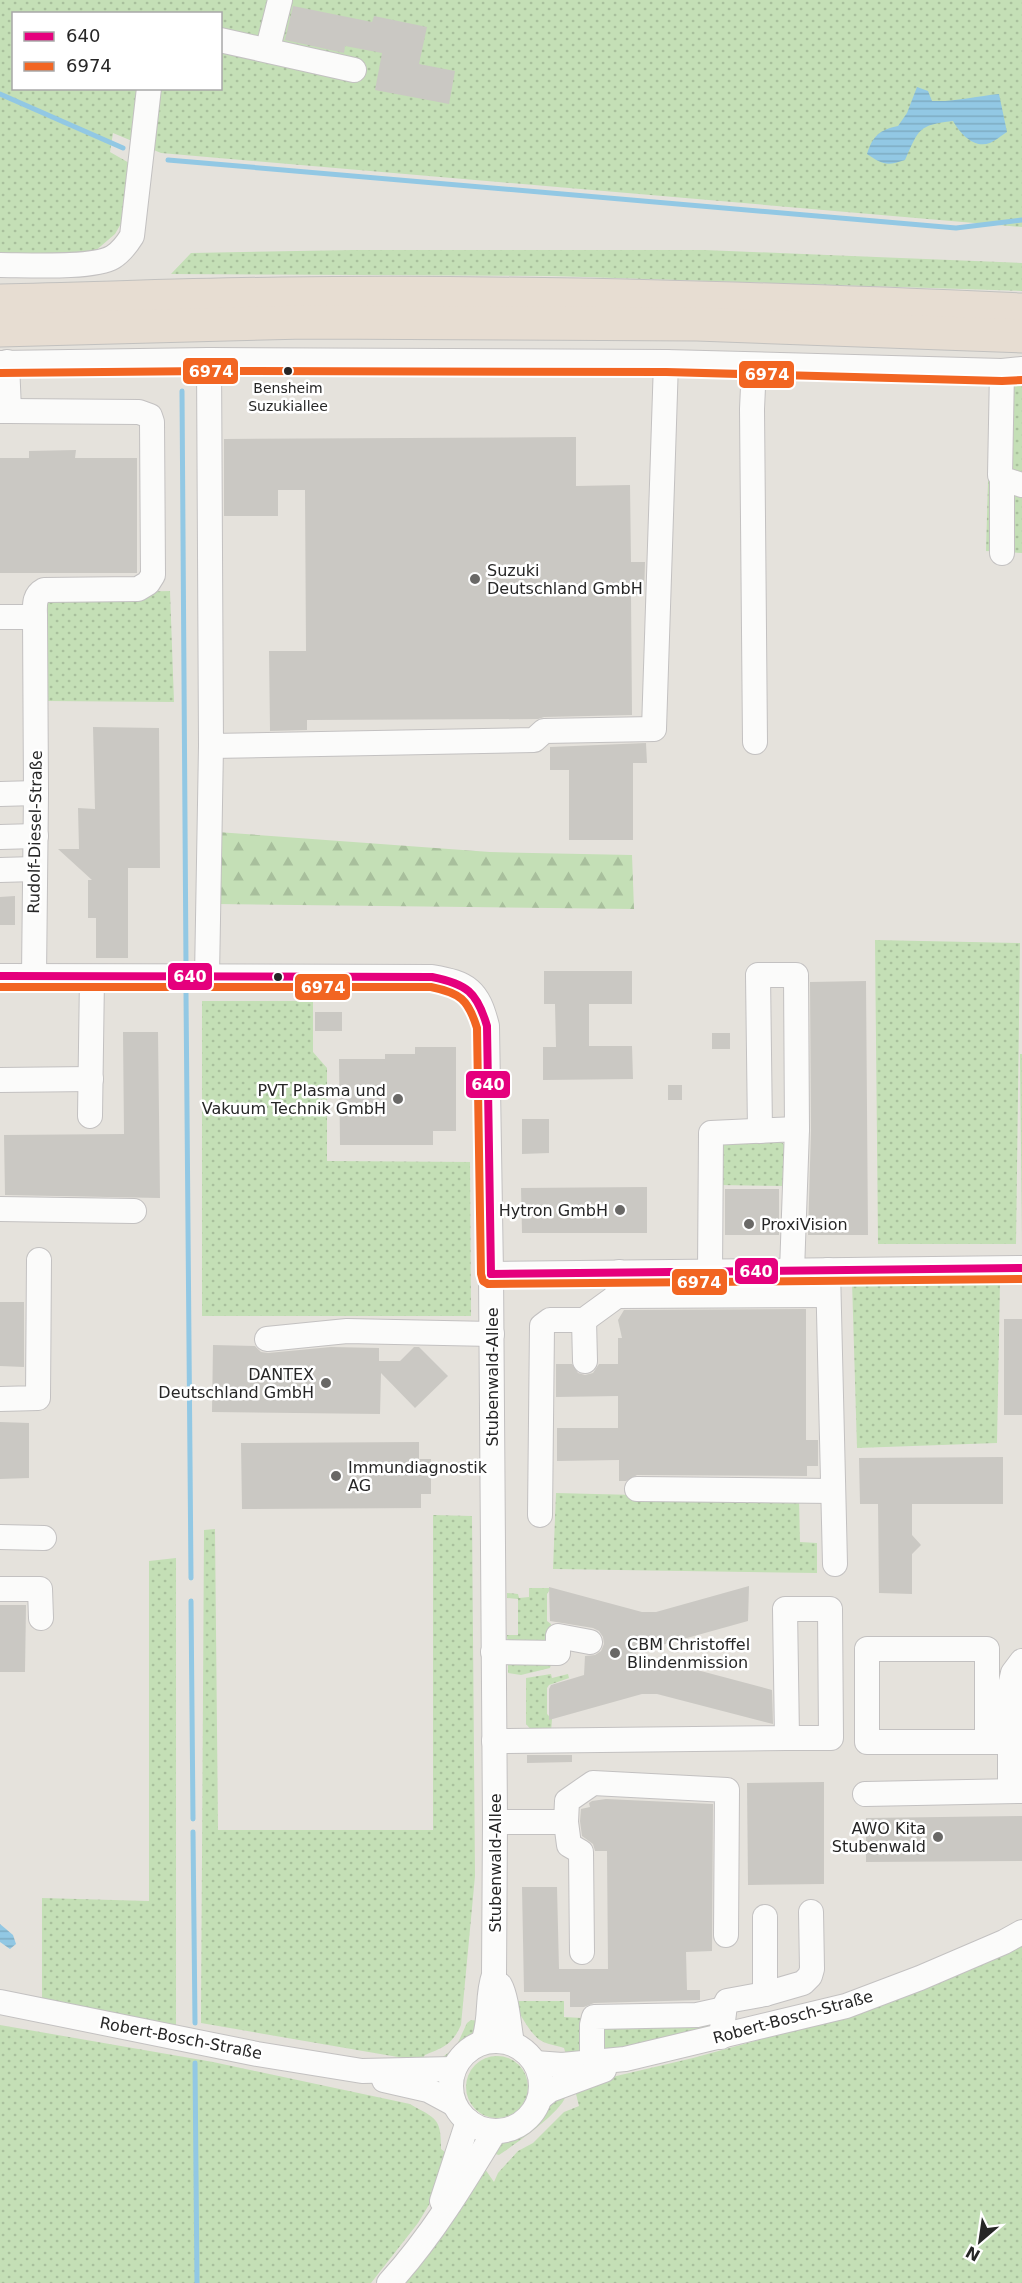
<svg xmlns="http://www.w3.org/2000/svg" width="1022" height="2283" viewBox="0 0 1022 2283" font-family="'DejaVu Sans',sans-serif">
	<style>
		.grass { fill: url(#grass-dots); fill-rule: evenodd }
		.forest { fill: url(#forest-firs) }
		.water { fill: url(#water-rules) }
		.lines { fill: none; stroke-linecap: round; stroke-linejoin: round }
		.stream { stroke: #92c8e4; stroke-width: 5 }
		.building { fill: #cac8c3 }
		.minor-casing { stroke: #c3c1c1; stroke-width: 26 }
		.highway-casing { stroke: #c2c1bf; stroke-width: 35 }
		.minor { stroke: #fbfbfa; stroke-width: 24 }
		.highway { stroke: #e7ddd2; stroke-width: 33 }
		.bus-1-casing { stroke: #fff; stroke-width: 12 }
		.bus-2-casing { stroke: #fff; stroke-width: 12 }
		.bus-1 { stroke: #e5007d; stroke-width: 8 }
		.bus-2 { stroke: #f26522; stroke-width: 8 }
		.bus-dot { fill: #262626; stroke: #fff; stroke-width: 2 }
		.poi-dot { fill: #696866; stroke: #fff; stroke-width: 2 }
		.labels { text-anchor: middle; dominant-baseline: central; stroke-width: 5; stroke-linejoin: round; paint-order: stroke }
		.bus-label { font-size: 14px; fill: #262626; stroke: #fff }
		.poi-label { font-size: 16px; fill: #262626; stroke: #fff; text-anchor: start }
		.street-label { font-size: 16px; fill: #262626; stroke: #fff }
		.line-badge { stroke: #fff; stroke-width: 2 }
		.badge-label { font-size: 16px; text-anchor: middle; font-weight: bold; fill: #fff }
	</style>
	<defs>
		<pattern id="grass-dots" width="8" height="8" patternUnits="userSpaceOnUse" patternTransform="scale(1.5)"><rect width="8" height="8" fill="#c4dfb6"/><path d="M2 2h.1M6 6h.1" fill="none" stroke="#a8bf9c" stroke-width="1.8" stroke-linecap="round"/></pattern>
		<pattern id="forest-firs" width="22" height="20" patternUnits="userSpaceOnUse" patternTransform="scale(1.5)"><rect width="22" height="20" fill="#c4dfb6"/><path d="M5 1l3.5 6h-7zM16 11l3.5 6h-7z" fill="#a8bf9c"/></pattern>
		<pattern id="water-rules" width="6" height="5" patternUnits="userSpaceOnUse" patternTransform="scale(1.5)"><rect width="6" height="5" fill="#92c8e4"/><path d="M0 2.5h6" fill="none" stroke="#7eacc3"/></pattern>
	</defs>
	<rect width="100%" height="100%" fill="#e5e2dc"/>
	<!-- grass -->
	<g class="grass">
		<path d="M0,0H1022V227L161,153L113,133L110,152L131,164L126,215L115,234L94,252L0,256ZM14,14H220V88H14Z"/>
		<path d="M353,250H705L1022,263V291L552,276L171,274L191,253Z"/>
		<path d="M1022,374V553L986,551L991,380Z"/>
		<path d="M170,591L174,702L45,701L44,594Z"/>
		<path d="M875,940L1020,943L1016,1244H878Z"/>
		<path d="M202,1001H313V1052L327,1068V1161L470,1162L471,1316H202Z"/>
		<path d="M1020,1054H1022V1247Z"/>
		<path d="M779,1140L787,1147V1186L719,1185L723,1144Z"/>
		<path d="M852,1281L1000,1282L997,1443L857,1448Z"/>
		<path d="M556,1493L799,1499L800,1542L817,1543V1573L553,1569Z"/>
		<path d="M433,1515L472,1516L475,1876L461,2025C452,2045 444,2047 425,2055L421,2061L201,2023L204,1530L215,1529L218,1830H433Z"/>
		<path d="M176,1558V2025L42,2001V1898L149,1901V1561Z"/>
		<path d="M529,1588H551L547,1594V1621L551,1624L549,1643L508,1648L507,1635H518V1599L507,1598V1593L518,1594L519,1598L529,1597Z"/>
		<path d="M508,1661L551,1665L550,1668L521,1675L508,1673Z"/>
		<path d="M551,1674L552,1678L568,1674L569,1678L549,1685L547,1688V1714L552,1719L551,1732H533L526,1724V1678Z"/>
		<path d="M1022,1943V2283H404L480,2162L494,2182L498,2173L518,2151L533,2143L564,2112L579,2106L574,2086L693,2058L828,2021Z"/>
		<path d="M513,2001H564V2017L582,2018L586,2050L567,2058L564,2048C556,2045 548,2045 540,2040C531,2035 518,2011 513,2001Z"/>
		<path d="M708,2015L709,2031L594,2054L595,2030Z"/>
		<path d="M471,2020L479,2021L475,2037L449,2060L440,2059L456,2047L467,2023Z"/>
		<path d="M0,2025L213,2062L410,2104C436,2119 441,2117 441,2149L449,2155L436,2193L418,2223L371,2283H0Z"/>
		<circle cx="497" cy="2087" r="31"/>
		<path d="M566,2094C565,2110 514,2145 499,2155L488,2152L503,2140L515,2137L532,2127L548,2104Z"/>
	</g>
	<!-- forest -->
	<path class="forest" d="M217,832L490,852L632,855L634,909L217,904Z"/>
	<!-- water -->
	<g class="water">
		<path d="M917,87L928,91L932,101C955,102 977,96 999,94L1007,132C1002,135 995,141 990,143C973,149 960,133 953,121C918,125 919,129 905,160C887,166 883,165 867,154C873,136 879,130 898,126L907,113Z"/>
		<path d="M0,1924L13,1935L16,1944L10,1949L0,1942Z"/>
	</g>
	<g class="lines">
		<!-- stream -->
		<g class="stream">
			<path d="M0,94L123,148"/>
			<path d="M168,160L956,228L1022,220"/>
			<path d="M182,391L186,965"/>
			<path d="M186,993L191,1578"/>
			<path d="M191,1601L193,1819"/>
			<path d="M193,1832L195,2023"/>
			<path d="M195,2063L197,2283"/>
		</g>
	</g>
	<!-- building -->
	<g class="building">
		<path d="M293,6L372,22L374,16L427,27L419,64L455,71L449,104L375,90L382,53L345,46L344,53L285,40Z"/>
		<path d="M576,437V486L630,485L631,562H645L644,595H631L632,715L544,717L538,719L307,720V730L270,731L269,651H306L305,490H278V516H224V439Z"/>
		<path d="M76,450L75,458H137V573H0V458H29V451Z"/>
		<path d="M93,727L159,728L160,868H128V958H96V918H88V880H92L58,849H79L78,808L95,809Z"/>
		<path d="M646,743L647,763H633V840H569V770H550V747Z"/>
		<path d="M15,896V925H0V897Z"/>
		<path d="M544,971H632V1004H589V1046H632L633,1079L543,1080V1047H556L555,1004H544Z"/>
		<path d="M866,981L868,1235H808L811,1130L810,982Z"/>
		<rect x="315" y="1012" width="27" height="19"/>
		<path d="M123,1032H158L160,1198L5,1195L4,1135L124,1134Z"/>
		<rect x="712" y="1033" width="18" height="16"/>
		<path d="M415,1047H456V1131H433V1145H340L339,1059H385V1054H415Z"/>
		<rect x="668" y="1085" width="14" height="15"/>
		<path d="M522,1119H549V1153L522,1154Z"/>
		<path d="M647,1187V1233H522L521,1188Z"/>
		<rect x="725" y="1189" width="54" height="46"/>
		<path d="M0,1302H24V1367L0,1366Z"/>
		<path d="M806,1309V1440H818V1466H807V1476L637,1475L626,1481H619V1460L557,1461V1428H618V1396L556,1397V1364H572L578,1373L585,1375L593,1373L599,1364H618V1338H622L618,1320L624,1310Z"/>
		<rect x="1004" y="1319" width="18" height="96"/>
		<path d="M213,1345L255,1346L261,1352L268,1353L331,1347L379,1348V1361H400L414,1347H419L448,1376L415,1408L381,1373L380,1414L212,1412Z"/>
		<path d="M0,1422L29,1423V1478L0,1479Z"/>
		<path d="M419,1442V1459H431V1494H421V1508L242,1509L241,1443Z"/>
		<path d="M1003,1457V1504H912V1535L921,1545L912,1554V1594L879,1593L878,1504H860L859,1458Z"/>
		<path d="M749,1586L748,1621L633,1653L772,1690L773,1724L657,1694H642L549,1720V1689L551,1685L584,1675L585,1656L595,1655L601,1651L604,1644L603,1637L599,1631L593,1628L550,1621L549,1587L642,1612H656Z"/>
		<path d="M0,1605H26L25,1672H0Z"/>
		<path d="M527,1755H572V1762L527,1763Z"/>
		<path d="M824,1782V1884L748,1885L747,1783Z"/>
		<path d="M606,1799L713,1804L712,1951L686,1952L687,1990H700V2000L594,2003L584,2007H570V1992H524L522,1887H557L559,1969H608L607,1851H595L593,1844L582,1836L580,1821L581,1809L590,1807L589,1803L592,1801Z"/>
		<path d="M1022,1816V1861L866,1862V1818Z"/>
	</g>
	<g class="lines">
		<!-- minor casing -->
		<g class="minor-casing">
			<g id="minor">
				<path d="M220,40L354,70"/>
				<path d="M262,49L269,44L280,0"/>
				<path d="M0,265C26,265 93,269 113,257C121,252 127,244 132,236L149,88"/>
				<path d="M209,360L211,746L534,740L544,731L654,729L666,362"/>
				<path d="M0,363L209,360L666,362L1002,371L1022,369"/>
				<path d="M754,365L752,409L755,742"/>
				<path d="M1002,371L1000,475L1006,480L1022,485"/>
				<path d="M0,411H9L7,362"/>
				<path d="M9,411L139,412L150,416L152,422L153,575L148,583L138,589L44,590C33,596 35,606 35,617"/>
				<path d="M1002,553V478"/>
				<path d="M0,617H35L36,793L34,976"/>
				<path d="M0,794L36,793"/>
				<path d="M0,837L36,836"/>
				<path d="M0,870L35,869"/>
				<path d="M0,976L432,977C468,983 478,990 487,1026L491,1274L495,1822L494,1975C486,1997 492,2020 483,2042"/>
				<path d="M207,977L211,746"/>
				<path d="M0,1080L91,1079"/>
				<path d="M90,1116L92,977"/>
				<path d="M760,1131L758,975H796L797,1129"/>
				<path d="M0,1209L134,1211"/>
				<path d="M828,1270L835,1564"/>
				<path d="M710,1272L711,1133L797,1129L792,1271"/>
				<path d="M491,1274L1022,1268"/>
				<path d="M617,1296L828,1295"/>
				<path d="M584,1320L585,1361"/>
				<path d="M267,1339L347,1331L492,1334"/>
				<path d="M0,1399L38,1398L39,1260"/>
				<path d="M637,1489L833,1491"/>
				<path d="M540,1515L542,1326L550,1320H584L617,1296L619,1272"/>
				<path d="M0,1537L44,1538"/>
				<path d="M0,1589H40L41,1618"/>
				<path d="M493,1652L558,1653V1636L590,1642"/>
				<path d="M494,1741H505L787,1738H831L830,1609H785L787,1738"/>
				<path d="M987,1742V1649H867V1742H1009"/>
				<path d="M1010,1791V1686L1013,1673L1022,1661"/>
				<path d="M865,1794L1022,1791"/>
				<path d="M495,1822H566L567,1801L593,1783L727,1790L726,1935"/>
				<path d="M566,1822L569,1845L581,1852L582,1952"/>
				<path d="M765,1917V1994"/>
				<path d="M500,1985C507,1997 509,2028 512,2043"/>
				<path d="M0,2002L257,2054L362,2071L454,2069"/>
				<path d="M721,2037L725,2005L727,2001L765,1994L803,1983L810,1976L812,1969L811,1912"/>
				<circle cx="496" cy="2086" r="45"/>
				<path d="M592,2061V2025L594,2017L697,2015L724,2009"/>
				<path d="M535,2063L562,2065L625,2059L846,2006L920,1978L1004,1942L1022,1932"/>
				<path d="M384,2080L428,2090L454,2104"/>
				<path d="M540,2098L550,2090L604,2070"/>
				<path d="M442,2201L468,2121"/>
				<path d="M389,2283C431,2237 463,2184 495,2131"/>
			</g>
		</g>
		<!-- highway casing -->
		<g class="highway-casing">
			<g id="highway">
				<path d="M0,301C94,299 188,295 282,294C529,291 776,299 1022,310"/>
				<path d="M0,330L305,322L697,324L1022,336"/>
			</g>
		</g>
		<!-- minor -->
		<use href="#minor" class="minor"/>
		<!-- highway -->
		<use href="#highway" class="highway"/>
		<!-- bus-1 casing -->
		<g class="bus-1-casing">
			<g id="bus-1">
				<path d="M0,976L432,977C467,984 477,992 487,1026L491,1274"/>
				<path d="M491,1274L1022,1268"/>
			</g>
		</g>
		<!-- bus-2 casing -->
		<g class="bus-2-casing">
			<g id="bus-2">
				<path d="M0,373L209,371L666,372L1002,381L1022,380"/>
				<path d="M0,987H431C460,993 468,999 477,1028L481,1274L483,1281L488,1284L1022,1279"/>
			</g>
		</g>
		<!-- bus-1 -->
		<use href="#bus-1" class="bus-1"/>
		<!-- bus-2 -->
		<use href="#bus-2" class="bus-2"/>
	</g>
	<!-- markers -->
	<g class="bus-dot">
		<circle cx="288" cy="371" r="5"/>
		<circle cx="278" cy="977" r="5"/>
	</g>
	<g class="poi-dot">
		<circle cx="475" cy="579" r="6"/>
		<circle cx="398" cy="1099" r="6"/>
		<circle cx="620" cy="1210" r="6"/>
		<circle cx="749" cy="1224" r="6"/>
		<circle cx="326" cy="1383" r="6"/>
		<circle cx="336" cy="1476" r="6"/>
		<circle cx="615" cy="1653" r="6"/>
		<circle cx="938" cy="1837" r="6"/>
	</g>
	<g class="labels">
		<!-- bus labels -->
		<g class="bus-label">
			<text x="288" y="388">Bensheim<tspan x="288" dy="18">Suzukiallee</tspan></text>
		</g>
		<!-- poi labels -->
		<g class="poi-label">
			<text x="487" y="570">Suzuki<tspan x="487" dy="18">Deutschland GmbH</tspan></text>
			<text x="386" y="1090" text-anchor="end">PVT Plasma und<tspan x="386" dy="18">Vakuum Technik GmbH</tspan></text>
			<text x="608" y="1210" text-anchor="end">Hytron GmbH</text>
			<text x="761" y="1224">ProxiVision</text>
			<text x="314" y="1374" text-anchor="end">DANTEX<tspan x="314" dy="18">Deutschland GmbH</tspan></text>
			<text x="348" y="1467">Immundiagnostik<tspan x="348" dy="18">AG</tspan></text>
			<text x="627" y="1644">CBM Christoffel<tspan x="627" dy="18">Blindenmission</tspan></text>
			<text x="926" y="1828" text-anchor="end">AWO Kita<tspan x="926" dy="18">Stubenwald</tspan></text>
		</g>
		<!-- street labels -->
		<g class="street-label">
			<text transform="translate(35 832) rotate(-89)">Rudolf-Diesel-Straße</text>
			<text transform="translate(492 1377) rotate(-90)">Stubenwald-Allee</text>
			<text transform="translate(495 1863) rotate(-90)">Stubenwald-Allee</text>
			<text transform="translate(793 2017) rotate(-15)">Robert-Bosch-Straße</text>
			<text transform="translate(181 2038) rotate(11)">Robert-Bosch-Straße</text>
		</g>
	</g>
	<g class="line-badge">
		<rect x="182" y="357" width="57" height="28" rx="6" fill="#f26522"/>
		<rect x="738" y="360" width="57" height="29" rx="6" fill="#f26522"/>
		<rect x="167" y="962" width="46" height="29" rx="6" fill="#e5007d"/>
		<rect x="294" y="973" width="57" height="28" rx="6" fill="#f26522"/>
		<rect x="465" y="1070" width="46" height="29" rx="6" fill="#e5007d"/>
		<rect x="734" y="1257" width="45" height="28" rx="6" fill="#e5007d"/>
		<rect x="671" y="1268" width="57" height="28" rx="6" fill="#f26522"/>
	</g>
	<g class="badge-label">
		<text x="211" y="377">6974</text>
		<text x="767" y="380">6974</text>
		<text x="190" y="982">640</text>
		<text x="323" y="993">6974</text>
		<text x="488" y="1090">640</text>
		<text x="756" y="1277">640</text>
		<text x="699" y="1288">6974</text>
	</g>
	<!-- legend -->
	<rect x="12" y="12" width="210" height="78" fill="#ffffff" stroke="#a8a8a8" stroke-width="1.5"/>
	<rect x="24" y="32" width="30" height="9" fill="#e5007d" stroke="#a8a8a8" stroke-width="1.5"/>
	<text x="66" y="42" font-size="18" fill="#262626">640</text>
	<rect x="24" y="62" width="30" height="9" fill="#f26522" stroke="#a8a8a8" stroke-width="1.5"/>
	<text x="66" y="72" font-size="18" fill="#262626">6974</text>
	<!-- north arrow -->
	<g transform="translate(980 2241) rotate(209)" stroke="#ffffff" stroke-width="4.5" paint-order="stroke">
	<path d="M0-4.5L10 22L0 15L-10 22Z" fill="#262626"/>
	<text y="-9" font-size="16" font-weight="bold" text-anchor="middle" fill="#262626">N</text>
	</g>
</svg>
